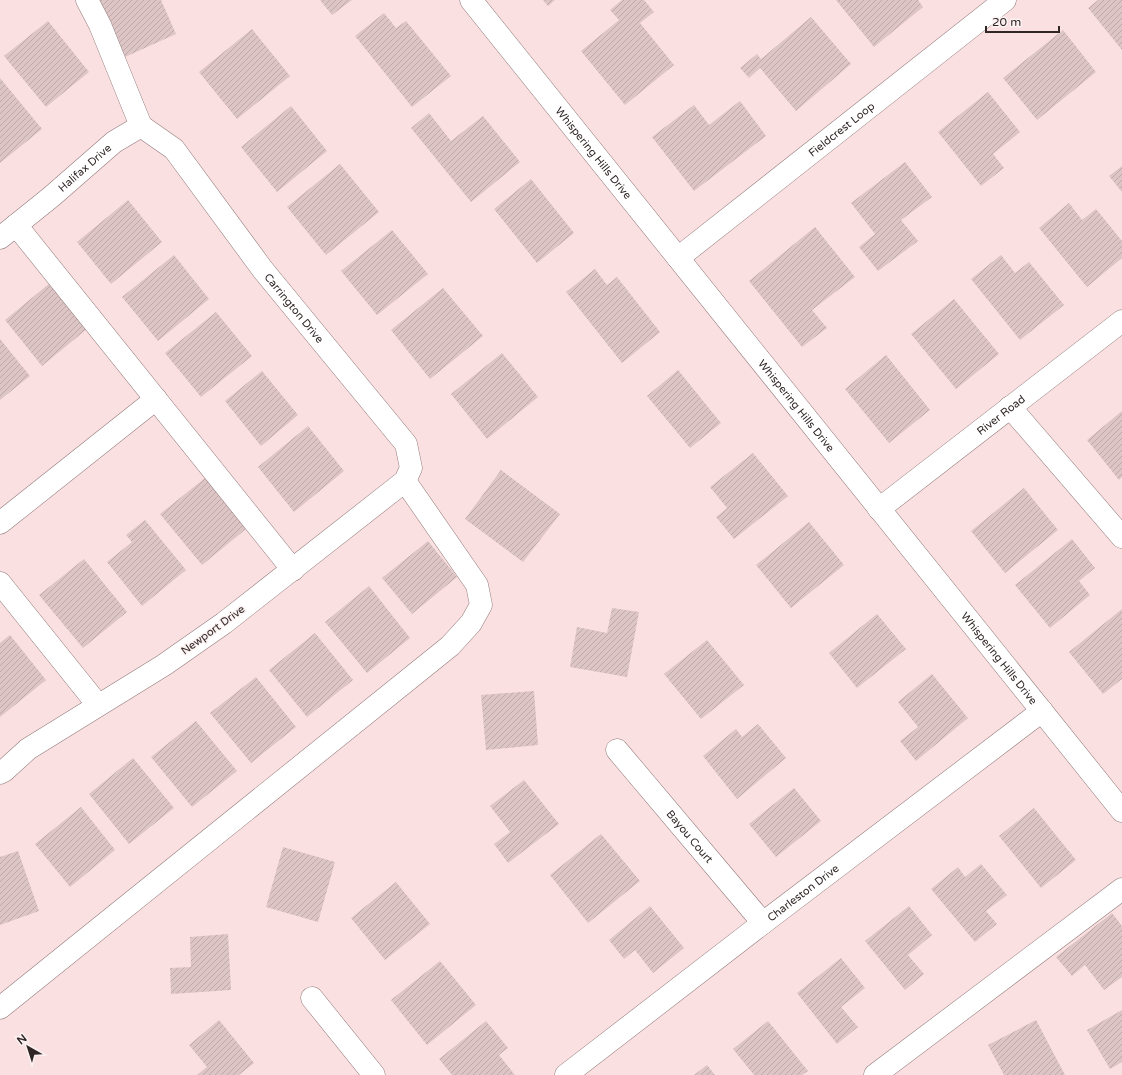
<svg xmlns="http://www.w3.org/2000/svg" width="1122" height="1075" viewBox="0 0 1122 1075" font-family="'Varela Round',sans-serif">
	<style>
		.building { fill: url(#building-hatch) }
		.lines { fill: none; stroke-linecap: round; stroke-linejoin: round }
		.minor-casing { stroke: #927a7b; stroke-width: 23 }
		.minor { stroke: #fff; stroke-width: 22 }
		.labels { text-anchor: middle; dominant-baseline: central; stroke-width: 3; stroke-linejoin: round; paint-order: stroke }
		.street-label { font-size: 11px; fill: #302626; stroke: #fcf2f2 }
	</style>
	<defs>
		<pattern id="building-hatch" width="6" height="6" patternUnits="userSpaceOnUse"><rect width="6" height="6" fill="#ddc4c5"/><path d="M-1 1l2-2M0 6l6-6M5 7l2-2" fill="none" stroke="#bea8a9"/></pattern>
	</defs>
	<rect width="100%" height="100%" fill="#fae0e1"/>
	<!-- building -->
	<g class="building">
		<path d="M99,0H161L176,34L125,57Z"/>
		<path d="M320,0H352L332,15Z"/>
		<path d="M543,0H555L548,6Z"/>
		<path d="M622,0H644L654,12L640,23L674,65L625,105L581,51L619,20L610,10Z"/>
		<path d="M836,0H918L923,7L874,47Z"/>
		<path d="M1098,0H1122V50L1088,8Z"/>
		<path d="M384,13L396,28L406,21L451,76L412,107L355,36Z"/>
		<path d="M811,17L851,64L796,111L760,68L749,78L740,68L757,54L761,59Z"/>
		<path d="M48,21L89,72L46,107L4,56Z"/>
		<path d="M252,29L290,76L237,119L199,72Z"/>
		<path d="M1063,30L1096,72L1037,120L1003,78Z"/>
		<path d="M0,78L42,129L0,163Z"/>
		<path d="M988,92L1020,132L993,154L1004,168L981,186L938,132Z"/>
		<path d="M740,101L766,136L694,191L652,137L694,105L709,125Z"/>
		<path d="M291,106L327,151L277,192L241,147Z"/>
		<path d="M429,113L451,141L483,116L520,162L471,202L411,128Z"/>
		<path d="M905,162L932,197L901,220L918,241L878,271L859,247L875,234L851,203Z"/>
		<path d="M340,164L379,212L326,255L287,207Z"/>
		<path d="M1122,166V192L1109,176Z"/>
		<path d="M531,179L574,233L537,263L494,209Z"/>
		<path d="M128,200L162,242L111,284L77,242Z"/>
		<path d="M1069,203L1082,220L1096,209L1122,241V258L1087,287L1039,228Z"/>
		<path d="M815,227L855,277L812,310L827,328L802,347L749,281Z"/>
		<path d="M392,230L428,274L377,315L341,271Z"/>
		<path d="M174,255L209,299L158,341L122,297Z"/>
		<path d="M1001,255L1015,273L1029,262L1064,305L1020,340L971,279Z"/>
		<path d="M595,269L607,285L617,277L660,332L622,363L566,292Z"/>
		<path d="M50,283L87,329L42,366L5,320Z"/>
		<path d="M443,288L483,336L430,379L391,330Z"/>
		<path d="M954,299L999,354L956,389L911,334Z"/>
		<path d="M216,312L252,356L201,397L165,353Z"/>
		<path d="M0,339L30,376L0,400Z"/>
		<path d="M502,353L538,397L487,439L451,394Z"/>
		<path d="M886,355L930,410L889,443L845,389Z"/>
		<path d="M678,370L721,423L690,448L647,396Z"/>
		<path d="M262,371L298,415L261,446L225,401Z"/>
		<path d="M1122,411V477L1119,480L1087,440Z"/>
		<path d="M308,426L344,471L294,512L258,467Z"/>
		<path d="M753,453L788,496L734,539L716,517L727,508L710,487Z"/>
		<path d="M501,470L560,514L523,562L465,519Z"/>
		<path d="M205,478L246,529L202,565L160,514Z"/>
		<path d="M1024,488L1058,530L1005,573L971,531Z"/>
		<path d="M145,520L186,570L142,606L107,562L132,542L126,535Z"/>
		<path d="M809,522L844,565L791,608L756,565Z"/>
		<path d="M1072,539L1095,568L1079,581L1090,595L1050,628L1015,585Z"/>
		<path d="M428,541L457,577L412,614L382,578Z"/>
		<path d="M84,559L127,612L83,648L39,595Z"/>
		<path d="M369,586L410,638L367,673L325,622Z"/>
		<path d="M612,608L639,612L627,677L570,667L577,627L607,633Z"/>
		<path d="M1122,609V679L1103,694L1069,652Z"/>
		<path d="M877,614L906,649L857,688L829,653Z"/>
		<path d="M315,633L353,680L307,717L269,670Z"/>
		<path d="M10,635L46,680L0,717V643Z"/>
		<path d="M707,640L744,685L701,719L664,674Z"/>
		<path d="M932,674L968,718L916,761L900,741L918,727L898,702Z"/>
		<path d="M256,677L296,727L251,763L210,713Z"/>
		<path d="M534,691L538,745L486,750L481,695Z"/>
		<path d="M196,721L237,771L192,807L151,757Z"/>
		<path d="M758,724L786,758L737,799L703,756L736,729L742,737Z"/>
		<path d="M133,758L174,808L129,844L89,794Z"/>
		<path d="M524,780L559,824L508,863L494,844L510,832L490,806Z"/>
		<path d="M794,788L821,821L776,857L749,824Z"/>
		<path d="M81,807L115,850L70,887L35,844Z"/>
		<path d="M1034,808L1076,860L1041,888L999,836Z"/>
		<path d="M601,834L640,881L588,923L550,875Z"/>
		<path d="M283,847L335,862L318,922L266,907Z"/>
		<path d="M18,851L39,911L0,925V857Z"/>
		<path d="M981,864L1007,895L986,911L997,924L975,942L931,889L958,867L965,877Z"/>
		<path d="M396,882L430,924L385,960L351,918Z"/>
		<path d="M650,906L684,948L653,973L635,950L624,959L609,940Z"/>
		<path d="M909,906L932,935L908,955L924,974L905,990L865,941Z"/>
		<path d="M1112,913L1122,926V977L1104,990L1085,965L1072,976L1056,957Z"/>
		<path d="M228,934L231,990L171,994L170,968L191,967L190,937Z"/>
		<path d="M841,958L865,988L841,1007L858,1027L837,1044L797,993Z"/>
		<path d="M440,961L476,1005L427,1045L391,1000Z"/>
		<path d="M1122,1010V1062L1110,1069L1087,1030Z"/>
		<path d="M219,1020L254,1063L239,1075H197L207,1067L189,1045Z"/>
		<path d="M1036,1020L1065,1075H1004L988,1045Z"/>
		<path d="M486,1021L508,1048L499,1055L515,1075H452L439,1059Z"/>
		<path d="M768,1021L808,1071L802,1075H754L733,1049Z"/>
		<path d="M707,1065L715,1075H694Z"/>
	</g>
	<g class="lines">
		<!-- minor casing -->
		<g class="minor-casing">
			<g id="minor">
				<path d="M87,0L100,25L141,126"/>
				<path id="s1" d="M471,0L1122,811"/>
				<path d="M16,225L293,570"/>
				<path id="s2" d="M0,238L51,197L114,142L141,126L174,149L263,270L406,444L411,468L405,481L224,623L164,665L28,749L4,771L0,773"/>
				<path id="s3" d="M678,258L1005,0"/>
				<path d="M1010,407L1122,537"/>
				<path id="s4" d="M879,509L1122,321"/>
				<path d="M0,523L156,399"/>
				<path d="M0,583L98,705"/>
				<path id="s5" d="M617,750L763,923"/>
				<path d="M312,998L374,1075"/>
				<path d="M0,1008L450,646L471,623L481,605L477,585L405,481"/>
				<path id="s6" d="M566,1075L763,923L1042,711"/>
				<path d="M875,1075L1122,889"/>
			</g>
		</g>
		<!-- minor -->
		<use href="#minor" class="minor"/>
	</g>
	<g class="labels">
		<!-- street labels -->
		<g class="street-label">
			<text stroke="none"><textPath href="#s3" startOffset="208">Fieldcrest Loop</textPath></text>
			<text stroke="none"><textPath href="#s1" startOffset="196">Whispering Hills Drive</textPath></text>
			<text stroke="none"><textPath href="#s2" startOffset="110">Halifax Drive</textPath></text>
			<text stroke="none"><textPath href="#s2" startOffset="420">Carrington Drive</textPath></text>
			<text stroke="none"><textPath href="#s1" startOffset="520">Whispering Hills Drive</textPath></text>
			<text stroke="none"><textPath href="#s4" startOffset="154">River Road</textPath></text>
			<text transform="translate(213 630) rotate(-36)">Newport Drive</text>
			<text stroke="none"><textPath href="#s1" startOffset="844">Whispering Hills Drive</textPath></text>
			<text stroke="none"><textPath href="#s5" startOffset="113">Bayou Court</textPath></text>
			<text stroke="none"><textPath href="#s6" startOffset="299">Charleston Drive</textPath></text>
		</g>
	</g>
	<!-- north arrow -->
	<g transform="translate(28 1047) rotate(321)" stroke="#fcf2f2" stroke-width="3" paint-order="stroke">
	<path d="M0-3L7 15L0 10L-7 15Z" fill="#302626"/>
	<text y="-6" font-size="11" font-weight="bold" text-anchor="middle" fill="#302626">N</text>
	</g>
	<!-- scale -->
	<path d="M986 26v6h73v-6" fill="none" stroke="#302626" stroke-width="2"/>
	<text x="992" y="26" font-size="12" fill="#302626" stroke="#fcf2f2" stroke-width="3" paint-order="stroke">20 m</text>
</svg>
